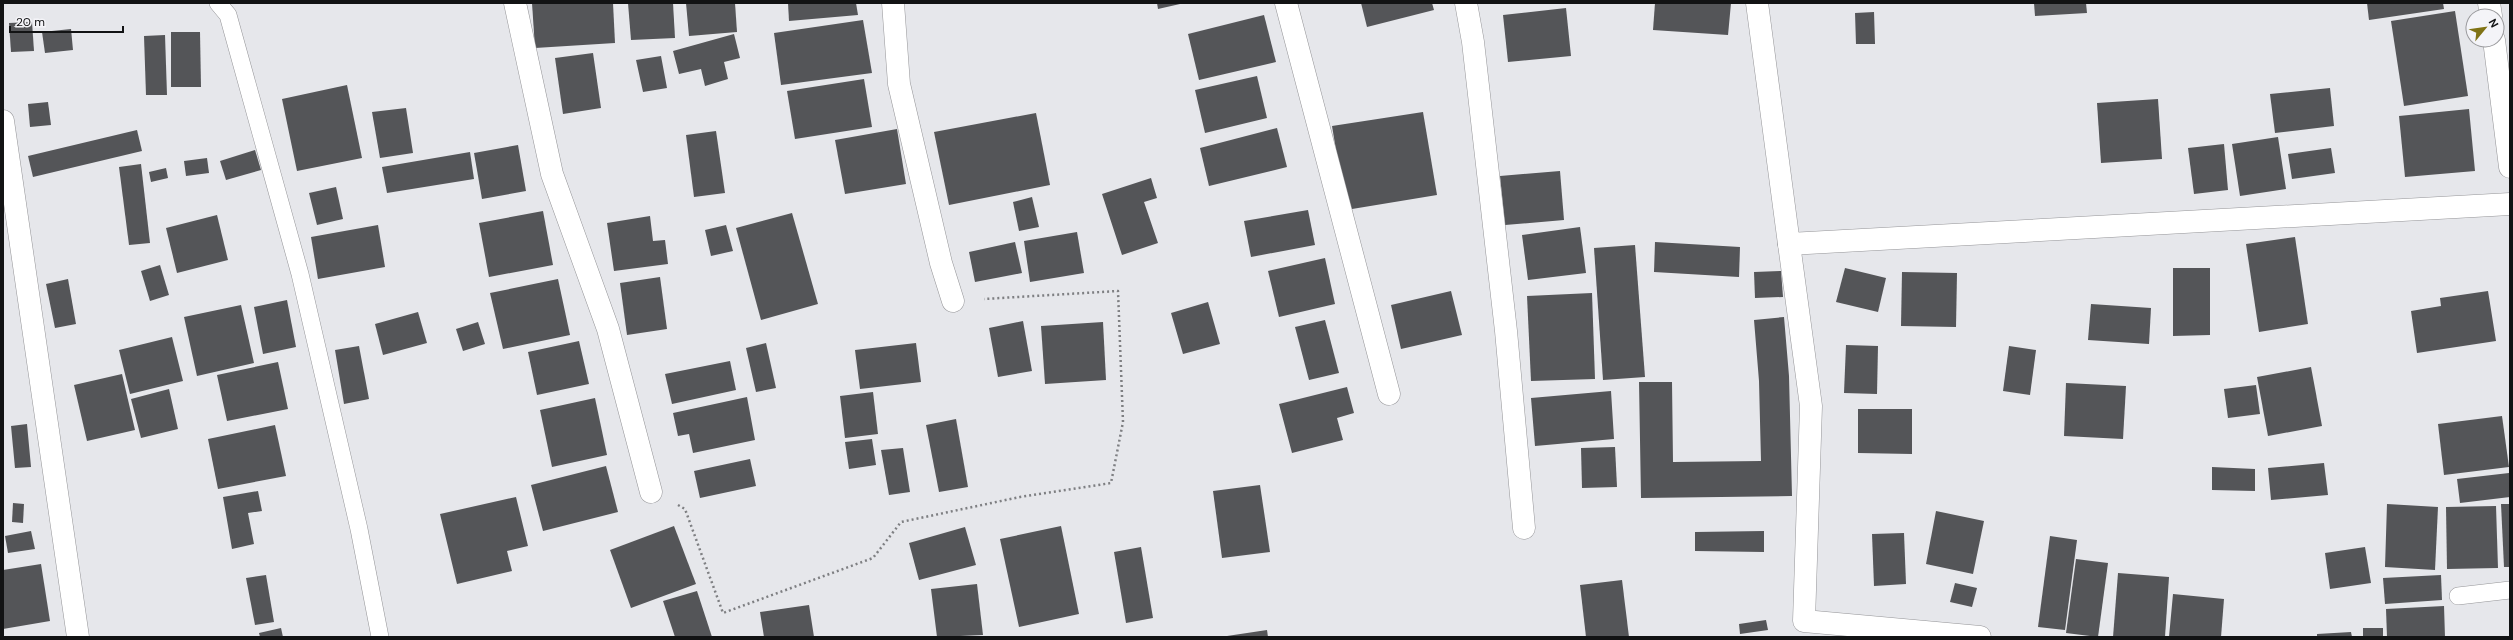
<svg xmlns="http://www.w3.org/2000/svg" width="2513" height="640" viewBox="0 0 2513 640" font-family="'DM Sans',sans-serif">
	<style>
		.building { fill: #545558 }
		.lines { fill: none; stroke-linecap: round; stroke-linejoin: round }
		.lane-casing { stroke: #959598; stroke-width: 18 }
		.street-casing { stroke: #959598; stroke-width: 23 }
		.path { stroke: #7e7f82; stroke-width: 2.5; stroke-dasharray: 2 3; stroke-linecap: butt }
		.lane { stroke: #fff; stroke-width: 17 }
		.street { stroke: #fff; stroke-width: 22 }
	</style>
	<rect width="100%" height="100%" fill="#e6e7eb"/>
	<!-- building -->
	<g class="building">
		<path d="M532,3H613L615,43L535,48Z"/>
		<path d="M628,3H673L675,38L631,40Z"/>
		<path d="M686,3H735L737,32L689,36Z"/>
		<path d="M788,3H856L858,15L789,21Z"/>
		<path d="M1157,3H1180V4L1158,9Z"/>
		<path d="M1361,3H1432L1434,10L1367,27Z"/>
		<path d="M1655,3H1731L1728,35L1653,30Z"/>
		<path d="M2034,3H2086L2087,13L2035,16Z"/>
		<path d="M2367,3H2443L2444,9L2369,20Z"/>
		<path d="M1566,8L1571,56L1508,62L1503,15Z"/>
		<path d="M2455,11L2468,96L2404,106L2391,21Z"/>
		<path d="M1874,12L1875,44H1856L1855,13Z"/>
		<path d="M1264,15L1276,62L1199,80L1188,34Z"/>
		<path d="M863,20L872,73L781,85L774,33Z"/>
		<path d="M32,22L34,51L11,52L9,23Z"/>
		<path d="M71,29L73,50L45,53L42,32Z"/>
		<path d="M171,32H200L201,87H171Z"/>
		<path d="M734,34L740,58L724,62L728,79L705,86L701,69L679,74L673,51Z"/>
		<path d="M165,35L167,95H146L144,36Z"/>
		<path d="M593,53L601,108L563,114L555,58Z"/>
		<path d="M661,56L667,88L643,92L636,60Z"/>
		<path d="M1257,76L1267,118L1205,133L1195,90Z"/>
		<path d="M864,79L872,127L795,139L787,91Z"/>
		<path d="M347,85L362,158L297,171L282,99Z"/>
		<path d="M2330,88L2334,126L2275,133L2270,94Z"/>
		<path d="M2158,99L2162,159L2101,163L2097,103Z"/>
		<path d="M48,102L51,125L30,127L28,104Z"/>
		<path d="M406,108L413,153L380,158L372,112Z"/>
		<path d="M2469,109L2475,171L2405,177L2399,116Z"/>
		<path d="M1423,112L1437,195L1346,210L1332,126Z"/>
		<path d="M1036,113L1050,185L949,205L934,132Z"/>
		<path d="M1277,128L1287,167L1209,186L1200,148Z"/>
		<path d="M897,129L906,184L845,194L835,140Z"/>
		<path d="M137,130L142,151L33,177L28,156Z"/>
		<path d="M716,131L725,193L694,197L686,135Z"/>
		<path d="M2278,137L2286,189L2240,196L2232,144Z"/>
		<path d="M2224,144L2228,190L2194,194L2188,148Z"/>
		<path d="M518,145L526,191L482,199L474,153Z"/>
		<path d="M2331,148L2335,173L2292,179L2288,154Z"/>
		<path d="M255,150L261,170L226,180L220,161Z"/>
		<path d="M470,152L474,179L387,193L382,167Z"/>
		<path d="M207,158L209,173L186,176L184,161Z"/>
		<path d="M141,164L150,243L129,245L119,167Z"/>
		<path d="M166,168L168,178L151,182L149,172Z"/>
		<path d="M1560,171L1564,220L1505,225L1500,176Z"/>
		<path d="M1151,178L1157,198L1144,202L1158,243L1122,255L1102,194Z"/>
		<path d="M336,187L343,219L317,225L309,193Z"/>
		<path d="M1032,197L1039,227L1019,231L1013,202Z"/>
		<path d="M1308,210L1315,245L1251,257L1244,221Z"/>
		<path d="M543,211L553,265L489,277L479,223Z"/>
		<path d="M792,213L818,304L761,320L736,228Z"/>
		<path d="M217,215L228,260L177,273L166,228Z"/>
		<path d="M650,216L653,241L665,240L668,264L614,271L607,223Z"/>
		<path d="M378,225L385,267L318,279L311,237Z"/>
		<path d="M726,225L733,251L711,256L705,230Z"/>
		<path d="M1580,227L1586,273L1528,280L1522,235Z"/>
		<path d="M1077,232L1084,273L1030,282L1024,241Z"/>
		<path d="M2295,237L2308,324L2259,332L2246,244Z"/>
		<path d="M1015,242L1022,273L975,282L969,252Z"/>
		<path d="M1655,242L1740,247L1739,277L1654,272Z"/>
		<path d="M1635,245L1645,377L1603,380L1594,248Z"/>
		<path d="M1325,258L1335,304L1279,317L1268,271Z"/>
		<path d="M160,265L169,295L150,301L141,271Z"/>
		<path d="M1845,268L1886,278L1878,312L1836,302Z"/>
		<path d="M2173,268H2210V335L2173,336Z"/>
		<path d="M1781,271L1783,297L1755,298L1754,272Z"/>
		<path d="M1902,272L1957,273L1956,327L1901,326Z"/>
		<path d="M660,277L667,329L627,335L620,283Z"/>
		<path d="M68,279L76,324L55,328L46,284Z"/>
		<path d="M558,279L570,335L503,349L490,293Z"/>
		<path d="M1451,291L1462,335L1401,349L1391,305Z"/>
		<path d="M2488,291L2496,341L2417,353L2411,311L2441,306L2440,298Z"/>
		<path d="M1592,293L1595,379L1531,381L1527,296Z"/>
		<path d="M287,300L296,347L263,354L254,307Z"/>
		<path d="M1208,302L1220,344L1183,354L1171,313Z"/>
		<path d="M2091,304L2151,308L2149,344L2088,340Z"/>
		<path d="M241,305L254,363L197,376L184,317Z"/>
		<path d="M418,312L427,343L383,355L375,324Z"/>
		<path d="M1784,317L1789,376L1792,496L1641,498L1639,382H1672L1673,462L1761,461L1759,381L1754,320Z"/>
		<path d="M1325,320L1339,373L1309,380L1295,327Z"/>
		<path d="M1023,321L1032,371L998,377L989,328Z"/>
		<path d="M478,322L485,344L463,351L456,329Z"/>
		<path d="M1103,322L1106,380L1045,384L1041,326Z"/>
		<path d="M172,337L183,381L130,394L119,350Z"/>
		<path d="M579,341L589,384L537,395L528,352Z"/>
		<path d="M766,343L776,388L756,392L746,348Z"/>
		<path d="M916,343L921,382L860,389L855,350Z"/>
		<path d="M1846,345L1878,346L1877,394L1844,393Z"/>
		<path d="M359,346L369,399L344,404L335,350Z"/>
		<path d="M2009,346L2036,350L2030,395L2003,391Z"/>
		<path d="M730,361L736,390L672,404L665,374Z"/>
		<path d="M278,362L288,409L227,421L217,375Z"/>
		<path d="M2311,367L2322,426L2268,436L2257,377Z"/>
		<path d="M122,374L135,430L87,441L74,385Z"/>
		<path d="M2066,383L2126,386L2123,439L2064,436Z"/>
		<path d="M2256,385L2260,414L2228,418L2224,389Z"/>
		<path d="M1347,387L1354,413L1337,418L1343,440L1292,453L1279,404Z"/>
		<path d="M169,389L178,429L141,438L131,399Z"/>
		<path d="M1611,391L1614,439L1535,446L1531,398Z"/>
		<path d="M873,392L878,434L845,438L840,396Z"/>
		<path d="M747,397L755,440L693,453L689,434L678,436L673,413Z"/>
		<path d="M595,398L607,455L552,467L540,410Z"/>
		<path d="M1858,409H1912V454L1858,453Z"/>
		<path d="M2502,416L2509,467L2444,475L2438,424Z"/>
		<path d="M956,419L968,487L939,492L926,425Z"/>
		<path d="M27,424L31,467L15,468L11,426Z"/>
		<path d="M275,425L286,476L218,489L208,439Z"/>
		<path d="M872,439L876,465L849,469L845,442Z"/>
		<path d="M1615,447L1617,487L1582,488L1581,448Z"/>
		<path d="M903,448L910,492L889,495L881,450Z"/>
		<path d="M750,459L756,486L700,498L694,471Z"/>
		<path d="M2324,463L2328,495L2271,500L2268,468Z"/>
		<path d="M606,466L618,512L543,531L531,485Z"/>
		<path d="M2212,467L2255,469V491L2212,490Z"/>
		<path d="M2509,473L2510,497L2460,503L2457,479Z"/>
		<path d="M1260,485L1270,552L1222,558L1213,491Z"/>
		<path d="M258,491L262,511L248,513L254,544L232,549L223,497Z"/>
		<path d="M516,497L528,546L507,551L512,571L457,584L440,514Z"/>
		<path d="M13,503L24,504L23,523L12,522Z"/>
		<path d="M2387,504L2438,507L2435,570L2385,567Z"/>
		<path d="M2501,504H2510V567H2504Z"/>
		<path d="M2496,506L2498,568L2447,569L2446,507Z"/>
		<path d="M1936,511L1984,521L1973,574L1926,564Z"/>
		<path d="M674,526L696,584L631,608L610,550Z"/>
		<path d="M1061,526L1079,614L1019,627L1000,539Z"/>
		<path d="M965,527L976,565L919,580L909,543Z"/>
		<path d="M31,531L35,549L8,553L5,536Z"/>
		<path d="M1764,531V552L1695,551V532Z"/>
		<path d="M1904,533L1906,584L1874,586L1872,534Z"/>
		<path d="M2050,536L2077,540L2065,630L2038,627Z"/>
		<path d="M1141,547L1153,618L1126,623L1114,552Z"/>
		<path d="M2365,547L2371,583L2330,589L2325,553Z"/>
		<path d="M2076,559L2108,563L2098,637L2066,633Z"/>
		<path d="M41,564L50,621L3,629V570Z"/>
		<path d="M2118,573L2169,577L2165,637H2113Z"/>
		<path d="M266,575L274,622L255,625L246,578Z"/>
		<path d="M2441,575L2442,600L2385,604L2383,578Z"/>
		<path d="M1622,580L1629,637H1586L1580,585Z"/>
		<path d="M1955,583L1977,588L1972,607L1950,602Z"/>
		<path d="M977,584L983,635L937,637L931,589Z"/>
		<path d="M697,591L712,637H675L663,601Z"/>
		<path d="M2173,594L2224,599L2221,637H2169Z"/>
		<path d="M809,605L814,637H764L760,612Z"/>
		<path d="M2444,606L2445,637H2387L2386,609Z"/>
		<path d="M1766,620L1768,630L1740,634L1739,624Z"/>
		<path d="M281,628L283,637H260L259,633Z"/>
		<rect x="2363" y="628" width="20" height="9"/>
		<path d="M1267,630L1268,637H1227V636Z"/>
		<path d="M2351,632L2352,637H2317V634Z"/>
	</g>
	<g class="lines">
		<!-- lane casing -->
		<g class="lane-casing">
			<g id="lane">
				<path d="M218,3L228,15L300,274L359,529L380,637"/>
				<path d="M2458,596L2510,590"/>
			</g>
		</g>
		<!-- street casing -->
		<g class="street-casing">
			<g id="street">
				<path d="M515,3L552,174L608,329L651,492"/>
				<path d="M893,3L899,84L941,263L953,301"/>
				<path d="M1286,3L1389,394"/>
				<path d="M1466,3L1473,42L1506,331L1524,528"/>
				<path d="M1757,3L1789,244L2510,204"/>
				<path d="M2489,3L2491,16"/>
				<path d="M2494,40L2510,167"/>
				<path d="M3,121L78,637"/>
				<path d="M1789,244L1811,406L1804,621L1980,637"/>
			</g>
		</g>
		<!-- path -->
		<path class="path" d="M678,505L685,509L723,613L873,558L901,522L1020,497L1111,483L1123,422L1118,291L984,299"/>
		<!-- lane -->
		<use href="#lane" class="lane"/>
		<!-- street -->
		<use href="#street" class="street"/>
	</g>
	<!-- border -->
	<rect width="2513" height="640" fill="none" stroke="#121314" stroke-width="8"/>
	<!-- north arrow -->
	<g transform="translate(2485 28) rotate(61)"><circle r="19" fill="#f4f4f8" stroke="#9a9a9d"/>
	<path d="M0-3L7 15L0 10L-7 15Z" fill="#807315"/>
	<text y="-6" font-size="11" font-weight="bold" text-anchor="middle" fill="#121314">N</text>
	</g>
	<!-- scale -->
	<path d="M10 26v6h113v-6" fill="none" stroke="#121314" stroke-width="2"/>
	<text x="16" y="26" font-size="12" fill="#121314" stroke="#f4f4f8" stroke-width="3" paint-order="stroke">20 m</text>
</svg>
